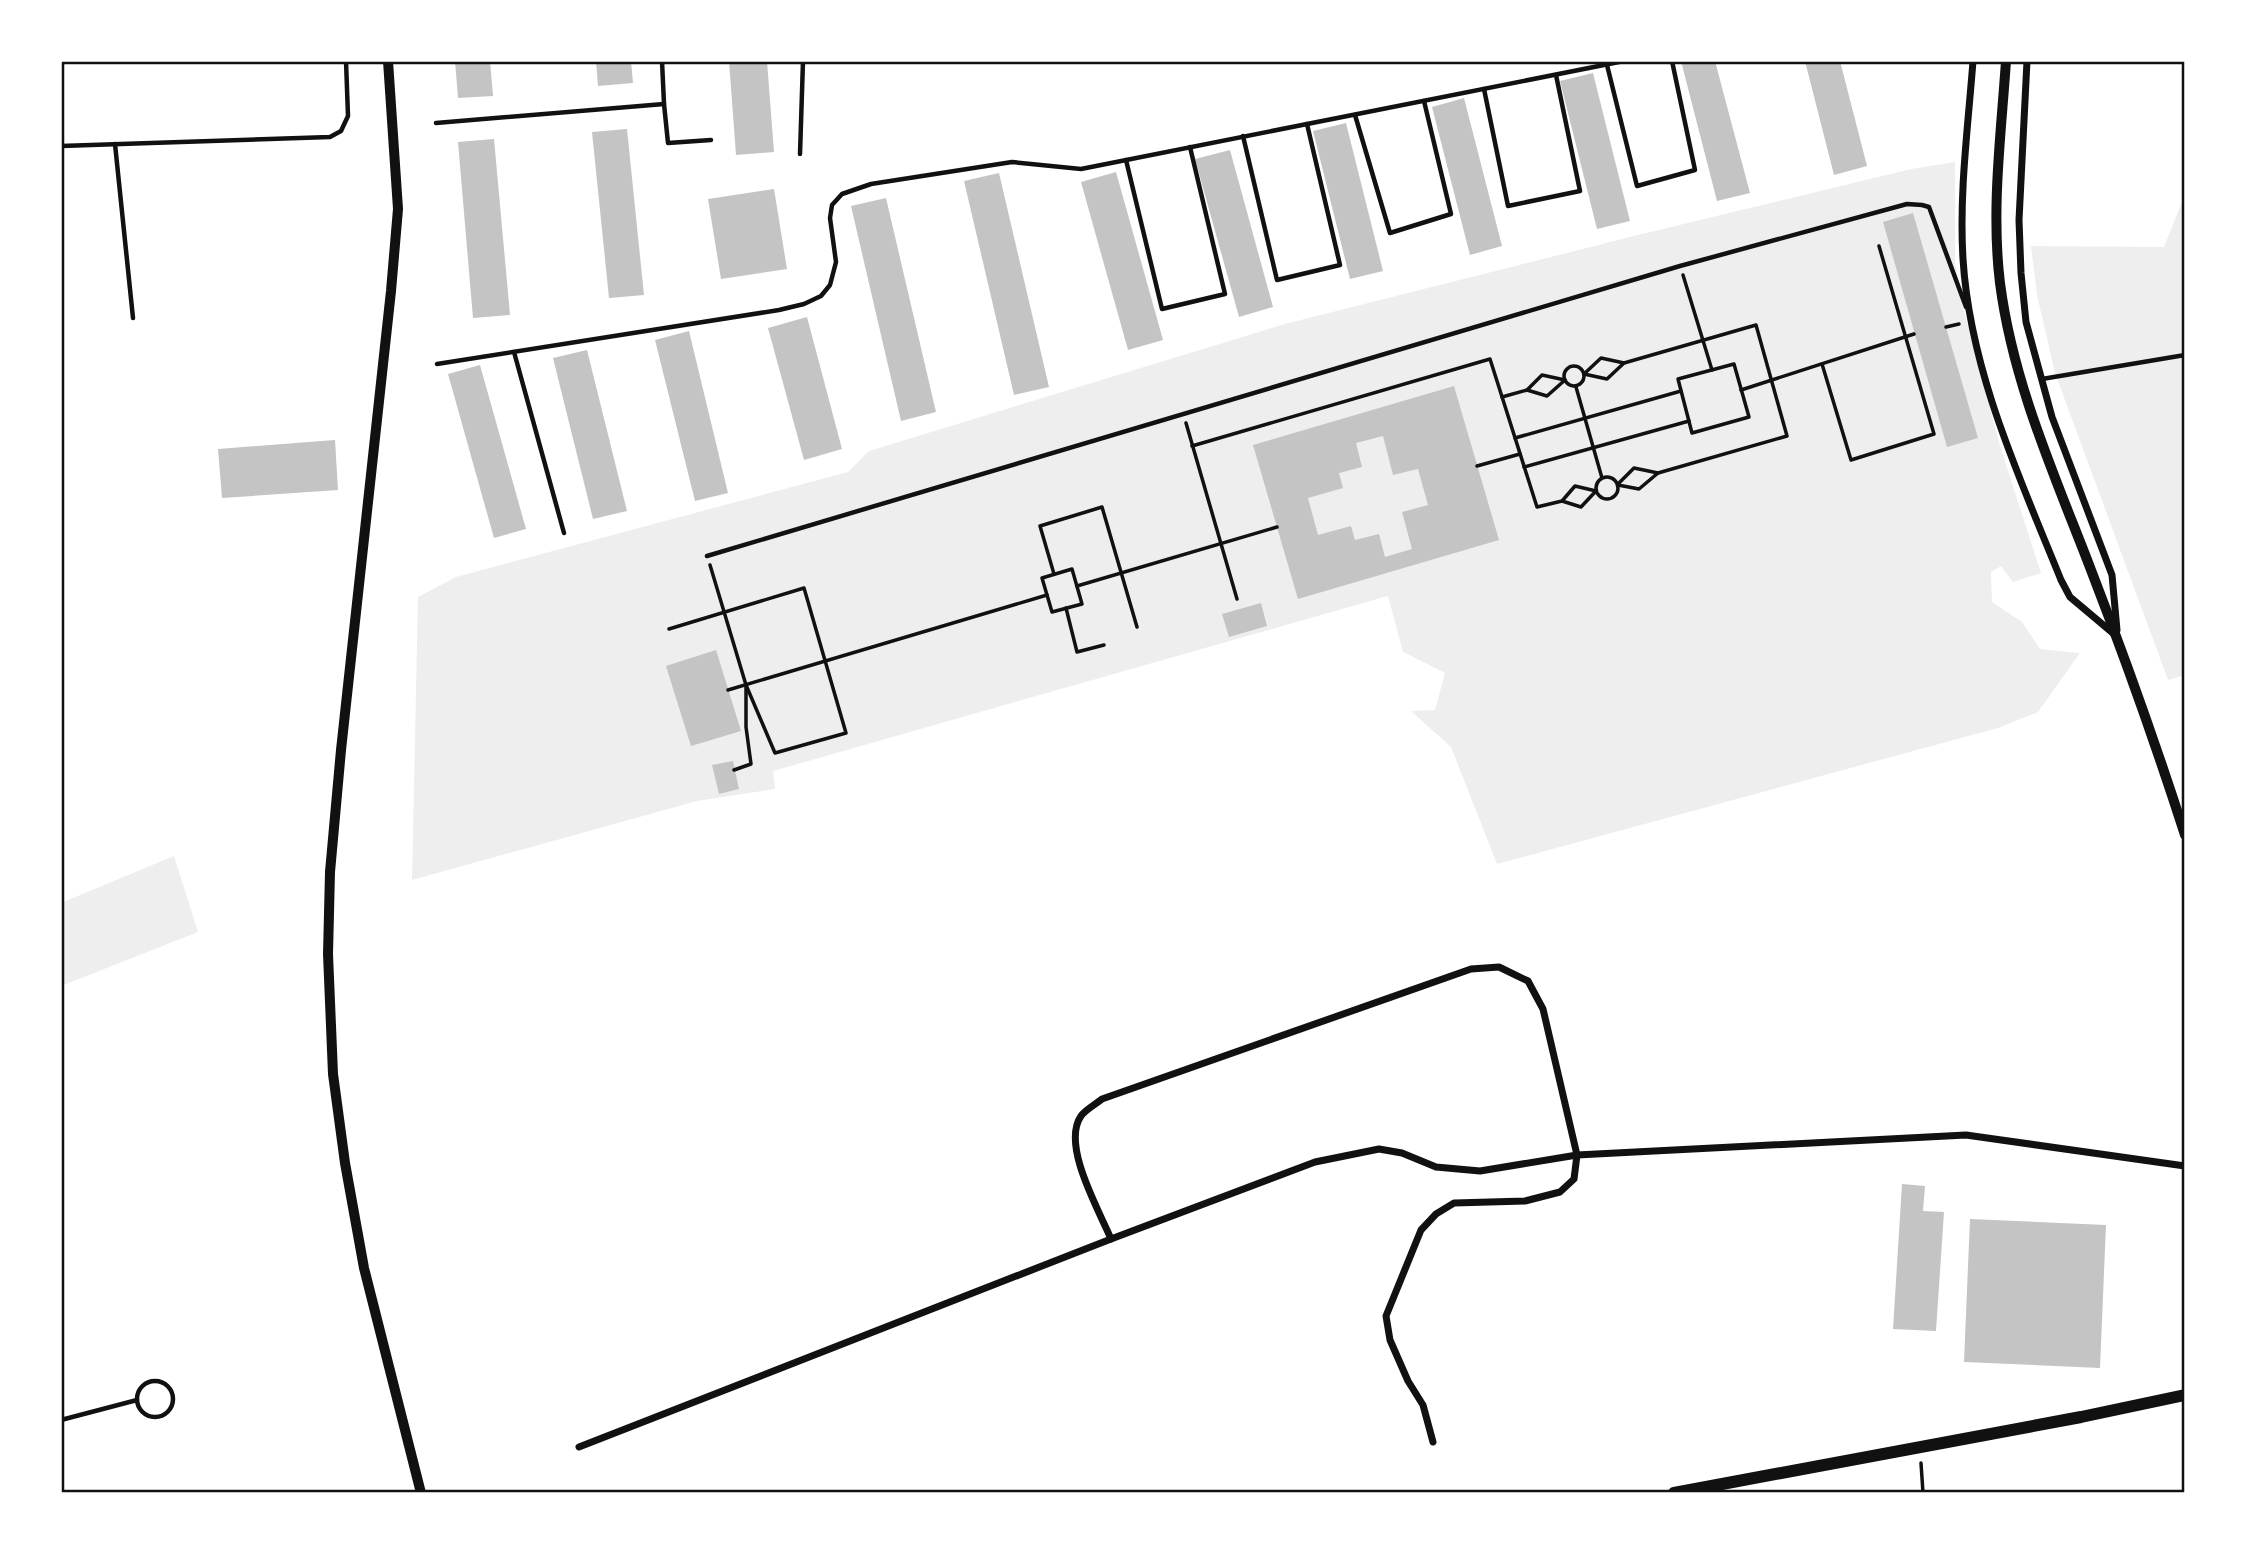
<svg xmlns="http://www.w3.org/2000/svg" width="2246" height="1554" viewBox="0 0 2246 1554" font-family="'Open Sans',sans-serif">
	<style>
		.green { fill: #eee }
		.building { fill: #c4c4c4; fill-rule: evenodd }
		.lines { fill: none; stroke-linecap: round; stroke-linejoin: round }
		.path { stroke: #111; stroke-width: 3.5 }
		.service { stroke: #111; stroke-width: 4.5 }
		.minor { stroke: #111; stroke-width: 7 }
		.tertiary { stroke: #111; stroke-width: 10 }
		.secondary { stroke: #111; stroke-width: 12 }
		.neatline { fill: none; stroke: #111; stroke-width: 2.5 }
	</style>
	<rect width="100%" height="100%" fill="#fff"/>
	<!-- green -->
	<g class="green">
		<path d="M1955,162V262L1962,304L2001,449L2041,573L2013,582L2001,566L1991,572L1992,602L2022,622L2040,649L2080,653L2038,712L1998,728L1497,864L1451,747L1411,711L1435,710L1445,673L1403,652L1388,596L773,771L775,789L697,801L412,880L418,597L456,577L848,472L869,451L1285,324L1642,234L1911,169Z"/>
		<path d="M2185,203V675L2168,680L2055,373L2037,295L2031,246L2164,247L2181,204Z"/>
		<path d="M174,856L198,932L61,986V903Z"/>
	</g>
	<!-- building -->
	<g class="building">
		<path d="M455,61H490L493,96L458,98Z"/>
		<path d="M596,61H631L633,83L598,86Z"/>
		<path d="M729,61H767L774,152L736,155Z"/>
		<path d="M1681,61H1715L1750,193L1717,201Z"/>
		<path d="M1805,61H1840L1867,166L1834,175Z"/>
		<path d="M1593,73L1630,221L1597,229L1560,81Z"/>
		<path d="M1464,98L1502,246L1470,255L1432,107Z"/>
		<path d="M1346,123L1383,271L1350,279L1313,131Z"/>
		<path d="M627,129L644,295L609,298L592,132Z"/>
		<path d="M494,139L510,315L473,318L458,142Z"/>
		<path d="M1230,150L1273,307L1239,317L1195,159Z"/>
		<path d="M1116,172L1163,340L1128,350L1081,182Z"/>
		<path d="M999,173L1049,387L1014,395L964,181Z"/>
		<path d="M774,189L787,269L721,279L708,199Z"/>
		<path d="M886,198L936,412L901,421L851,206Z"/>
		<path d="M1913,213L1978,438L1947,447L1883,222Z"/>
		<path d="M807,317L842,449L804,460L768,328Z"/>
		<path d="M689,331L728,493L695,501L655,340Z"/>
		<path d="M587,350L627,511L593,519L553,358Z"/>
		<path d="M480,365L526,529L494,538L448,374Z"/>
		<path d="M1454,386L1499,540L1298,599L1253,445ZM1383,436L1393,475L1418,469L1428,505L1402,512L1412,549L1385,557L1379,534L1355,540L1351,526L1318,535L1308,498L1343,488L1339,473L1362,467L1356,443Z"/>
		<path d="M335,440L338,490L222,498L218,449Z"/>
		<path d="M1261,603L1267,626L1229,637L1222,614Z"/>
		<path d="M716,650L741,731L691,746L666,666Z"/>
		<path d="M733,761L739,789L719,794L712,765Z"/>
		<path d="M1902,1184L1925,1186L1923,1211L1944,1212L1936,1331L1893,1329Z"/>
		<path d="M1970,1219L2106,1225L2100,1368L1964,1362Z"/>
	</g>
	<g class="lines">
		<!-- path -->
		<g class="path">
			<path d="M1683,275L1712,370"/>
			<path d="M1946,327L1959,324"/>
			<path d="M1734,364L1749,417L1692,433L1678,379Z"/>
			<path d="M1822,364L1851,460L1934,434L1879,246"/>
			<circle cx="1574" cy="376" r="10"/>
			<path d="M1584,374L1607,379L1624,363L1756,325L1787,436L1658,473L1639,489L1618,485"/>
			<path d="M1584,374L1601,358L1624,363"/>
			<path d="M1576,387L1602,478"/>
			<path d="M1528,389L1542,375L1565,380"/>
			<path d="M1741,390L1914,334"/>
			<path d="M1502,397L1527,390L1547,396L1565,380"/>
			<path d="M1186,423L1237,599"/>
			<path d="M1515,438L1681,391"/>
			<path d="M1192,446L1490,359L1537,507L1562,501L1581,507L1596,491L1575,486L1562,501"/>
			<path d="M1477,466L1520,454"/>
			<path d="M1524,467L1689,421"/>
			<circle cx="1607" cy="488" r="11"/>
			<path d="M1618,484L1634,468L1658,473"/>
			<path d="M710,565L746,685V727L751,764L734,770"/>
			<path d="M1072,569L1082,604L1052,612L1042,578Z"/>
			<path d="M1054,574L1040,526L1102,507L1137,627"/>
			<path d="M1077,586L1277,527"/>
			<path d="M1066,608L1077,652L1104,645"/>
			<path d="M669,629L804,588L846,733L775,753L746,685"/>
			<path d="M728,690L1047,595"/>
			<path d="M1921,1463L1923,1493"/>
		</g>
		<!-- service -->
		<g class="service">
			<path d="M662,61L664,104L668,143L711,140"/>
			<path d="M1607,65L1637,186L1695,170L1672,61"/>
			<path d="M1484,89L1508,206L1580,191L1556,75"/>
			<path d="M1355,115L1390,233L1451,214L1424,101"/>
			<path d="M436,123L664,104"/>
			<path d="M1243,136L1277,280L1340,265L1307,124"/>
			<path d="M115,144L133,318"/>
			<path d="M61,146L330,137L341,131L348,116L346,61"/>
			<path d="M800,154L803,61"/>
			<path d="M1126,160L1162,309L1225,294L1190,147"/>
			<path d="M514,352L564,533"/>
			<path d="M437,364L779,310L804,304L821,296L830,285L836,262L830,218L832,205L842,194L871,184L1012,162L1081,169L1624,61"/>
			<path d="M2042,379L2185,355"/>
			<path d="M707,556L1680,266L1907,204L1922,205L1929,207L1966,307"/>
			<circle cx="155" cy="1399" r="18"/>
			<path d="M61,1420L137,1400"/>
		</g>
		<!-- minor -->
		<g class="minor">
			<path d="M1973,61C1968,127 1959,193 1963,259C1970,371 2019,476 2061,580L2070,597L2114,634"/>
			<path d="M2027,61L2019,220L2021,273L2026,322L2052,417L2112,575L2117,630"/>
			<path d="M1111,1239C1099,1210 1061,1145 1081,1116C1085,1110 1096,1104 1102,1099L1471,969L1499,967L1528,981L1543,1009L1577,1155L1574,1179L1560,1192L1525,1201L1454,1203L1436,1214L1421,1230L1386,1316L1390,1340L1408,1381L1423,1405L1433,1442"/>
			<path d="M579,1447L1111,1239L1315,1162L1379,1149L1402,1153L1436,1167L1480,1171L1577,1155L1966,1135L2185,1166"/>
		</g>
		<!-- tertiary -->
		<g class="tertiary">
			<path d="M388,61L398,209L391,291L341,750L330,872L328,954L333,1074L345,1163L364,1268L421,1493"/>
			<path d="M2006,61C2001,135 1991,210 2000,283C2013,384 2055,476 2091,570C2125,658 2156,745 2185,835"/>
		</g>
		<!-- secondary -->
		<path class="secondary" d="M1674,1493L2081,1417L2185,1395"/>
	</g>
	<!-- border -->
	<rect width="2246" height="1554" fill="none" stroke="#ffffff" stroke-width="126"/>
	<rect x="63" y="63" width="2120" height="1428" class="neatline"/>
</svg>
